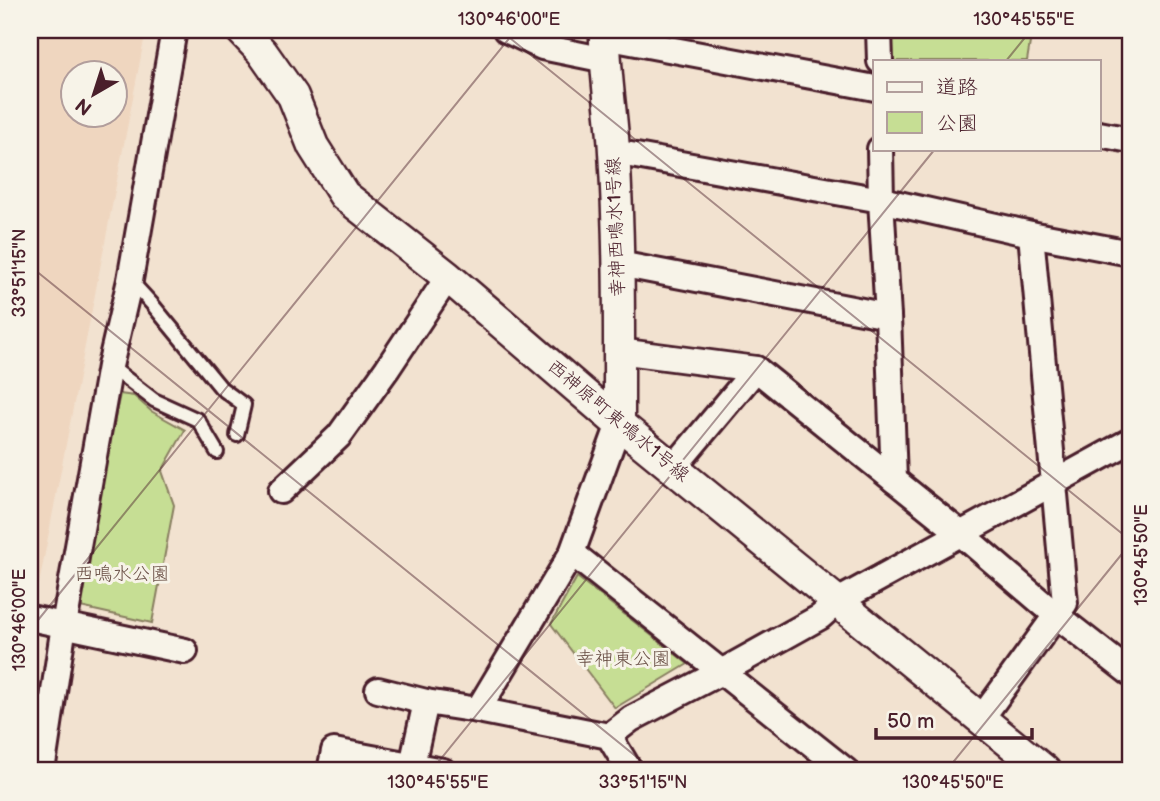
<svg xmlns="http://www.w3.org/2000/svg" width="1160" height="801" viewBox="0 0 1160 801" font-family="'Balsamiq Sans','Klee One',sans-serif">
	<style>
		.built { fill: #efd6bf; fill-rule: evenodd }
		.green { fill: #c6de94; stroke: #887e60; stroke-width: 2 }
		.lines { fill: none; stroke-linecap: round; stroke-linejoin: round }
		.service-casing { stroke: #4a1f2b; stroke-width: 18 }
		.minor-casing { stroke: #4a1f2b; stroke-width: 30 }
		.tertiary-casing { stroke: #4a1f2b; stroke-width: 35 }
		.service { stroke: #f7f3e8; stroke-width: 12 }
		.minor { stroke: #f7f3e8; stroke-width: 24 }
		.tertiary { stroke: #f7f3e8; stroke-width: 30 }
		.ticks { fill: none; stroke: #4a1f2b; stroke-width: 2; stroke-opacity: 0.45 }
		.labels { text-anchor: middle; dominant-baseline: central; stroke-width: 6; stroke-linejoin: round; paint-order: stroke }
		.street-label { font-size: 19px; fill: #4a1f2b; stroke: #f7f3e8 }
		.park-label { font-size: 19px; fill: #694f45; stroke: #f7f3e8 }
		.neatline { fill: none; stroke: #4a1f2b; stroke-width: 2.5 }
		.ticks-label { font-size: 18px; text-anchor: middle; fill: #4a1f2b }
	</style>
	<rect width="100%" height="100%" fill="#f2e2d0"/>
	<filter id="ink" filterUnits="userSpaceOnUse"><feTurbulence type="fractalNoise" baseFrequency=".0143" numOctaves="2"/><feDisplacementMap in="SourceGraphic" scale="14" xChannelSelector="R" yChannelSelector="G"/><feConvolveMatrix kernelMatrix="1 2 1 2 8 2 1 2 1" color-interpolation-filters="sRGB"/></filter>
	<g filter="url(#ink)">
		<!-- built -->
		<path class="built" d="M30,30H146L39,584L30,583ZM74,74H116V116H74Z"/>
		<!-- green -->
		<g class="green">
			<path d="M890,30H1032L1027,61H891Z"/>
			<path d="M120,394L134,396L151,411L185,430L162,471L174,505L152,623L76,606Z"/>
			<path d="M577,577L688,664L615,708L551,624Z"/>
		</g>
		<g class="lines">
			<!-- service casing -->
			<g class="service-casing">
				<g id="service">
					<path d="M130,280L152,304L221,388L244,405L237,435"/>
					<path d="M110,366L154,400L198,420L217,452"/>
				</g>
			</g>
			<!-- minor casing -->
			<g class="minor-casing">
				<g id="minor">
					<path d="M506,30L542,47L606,60"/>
					<path d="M879,30L880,61"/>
					<path d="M605,37L875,88"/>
					<path d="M1099,134L1130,140"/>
					<path d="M880,149L881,200L888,316L894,480"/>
					<path d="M614,152L881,200L1031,234L1130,253"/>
					<path d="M619,264L888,316"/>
					<path d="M619,351L756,369L960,533L1057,616L1130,673"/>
					<path d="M674,467L756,369"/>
					<path d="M281,491L339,436L387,369L448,277"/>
					<path d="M572,553L846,771"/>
					<path d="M30,618L185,651"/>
					<path d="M378,690L426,702L478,710L609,736L630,771"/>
					<path d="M478,710L572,553L619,424"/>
					<path d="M981,719L1065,603L1031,234"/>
					<path d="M609,736L631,719L721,672L820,617L838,601L1130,441"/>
					<path d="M412,765L426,702"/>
					<path d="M42,771L64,625L110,366L130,280L174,30"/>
					<path d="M330,771L334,751L443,771"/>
				</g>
			</g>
			<!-- tertiary casing -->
			<g class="tertiary-casing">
				<g id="tertiary">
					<path d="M241,30L262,52L293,96L313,146L344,195L448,277L619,424L1045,771"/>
					<path d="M605,30C604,71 612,111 614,152C620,243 619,334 619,424"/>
				</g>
			</g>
			<!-- service -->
			<use href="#service" class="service"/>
			<!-- minor -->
			<use href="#minor" class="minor"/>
			<!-- tertiary -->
			<use href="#tertiary" class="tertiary"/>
		</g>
	</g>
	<!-- ticks -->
	<path class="ticks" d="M500,30L1130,540M1006,61L1031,30M30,266L654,771M30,630L516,30M431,771L935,149M946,771L1130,544"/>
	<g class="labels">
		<!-- street labels -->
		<g class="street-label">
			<text transform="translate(616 227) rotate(-92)">幸神西鳴水1号線</text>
			<text transform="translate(618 421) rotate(40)">西神原町東鳴水1号線</text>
		</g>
		<!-- park labels -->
		<g class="park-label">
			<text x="122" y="574">西鳴水公園</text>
			<text x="623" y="659">幸神東公園</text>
		</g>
	</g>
	<!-- margin -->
	<rect width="1160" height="801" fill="none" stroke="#f7f3e8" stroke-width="77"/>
	<!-- legend -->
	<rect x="873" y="60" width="228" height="91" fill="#f7f3e8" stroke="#b29e9c" stroke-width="2"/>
	<rect x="887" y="82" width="35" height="10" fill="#f7f3e8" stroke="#b29e9c" stroke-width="2"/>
	<text x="936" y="94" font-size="21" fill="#4a1f2b">道路</text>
	<rect x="887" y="112" width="35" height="21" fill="#c6de94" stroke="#b29e9c" stroke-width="2"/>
	<text x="936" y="130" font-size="21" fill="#4a1f2b">公園</text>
	<!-- north arrow -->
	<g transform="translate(94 94) rotate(219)"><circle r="33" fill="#f7f3e8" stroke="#b29e9c" stroke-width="2"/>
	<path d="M0-5L12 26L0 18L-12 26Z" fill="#4a1f2b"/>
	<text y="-10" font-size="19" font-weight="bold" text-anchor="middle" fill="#4a1f2b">N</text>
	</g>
	<!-- scale -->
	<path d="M876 728v10h156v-10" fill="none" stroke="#4a1f2b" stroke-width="3.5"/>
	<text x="887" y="728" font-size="21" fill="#4a1f2b" stroke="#f7f3e8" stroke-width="5" paint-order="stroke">50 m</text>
	<rect x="38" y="38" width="1084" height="724" class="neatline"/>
	<g class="ticks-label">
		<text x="509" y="25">130°46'00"E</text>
		<text x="1024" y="25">130°45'55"E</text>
		<text transform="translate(19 273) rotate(-90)" y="6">33°51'15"N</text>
		<text transform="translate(1141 555) rotate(-90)" y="6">130°45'50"E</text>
		<text transform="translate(19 620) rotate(-90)" y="6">130°46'00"E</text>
		<text x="438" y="788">130°45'55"E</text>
		<text x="643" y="788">33°51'15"N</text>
		<text x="953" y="788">130°45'50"E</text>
	</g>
</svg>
